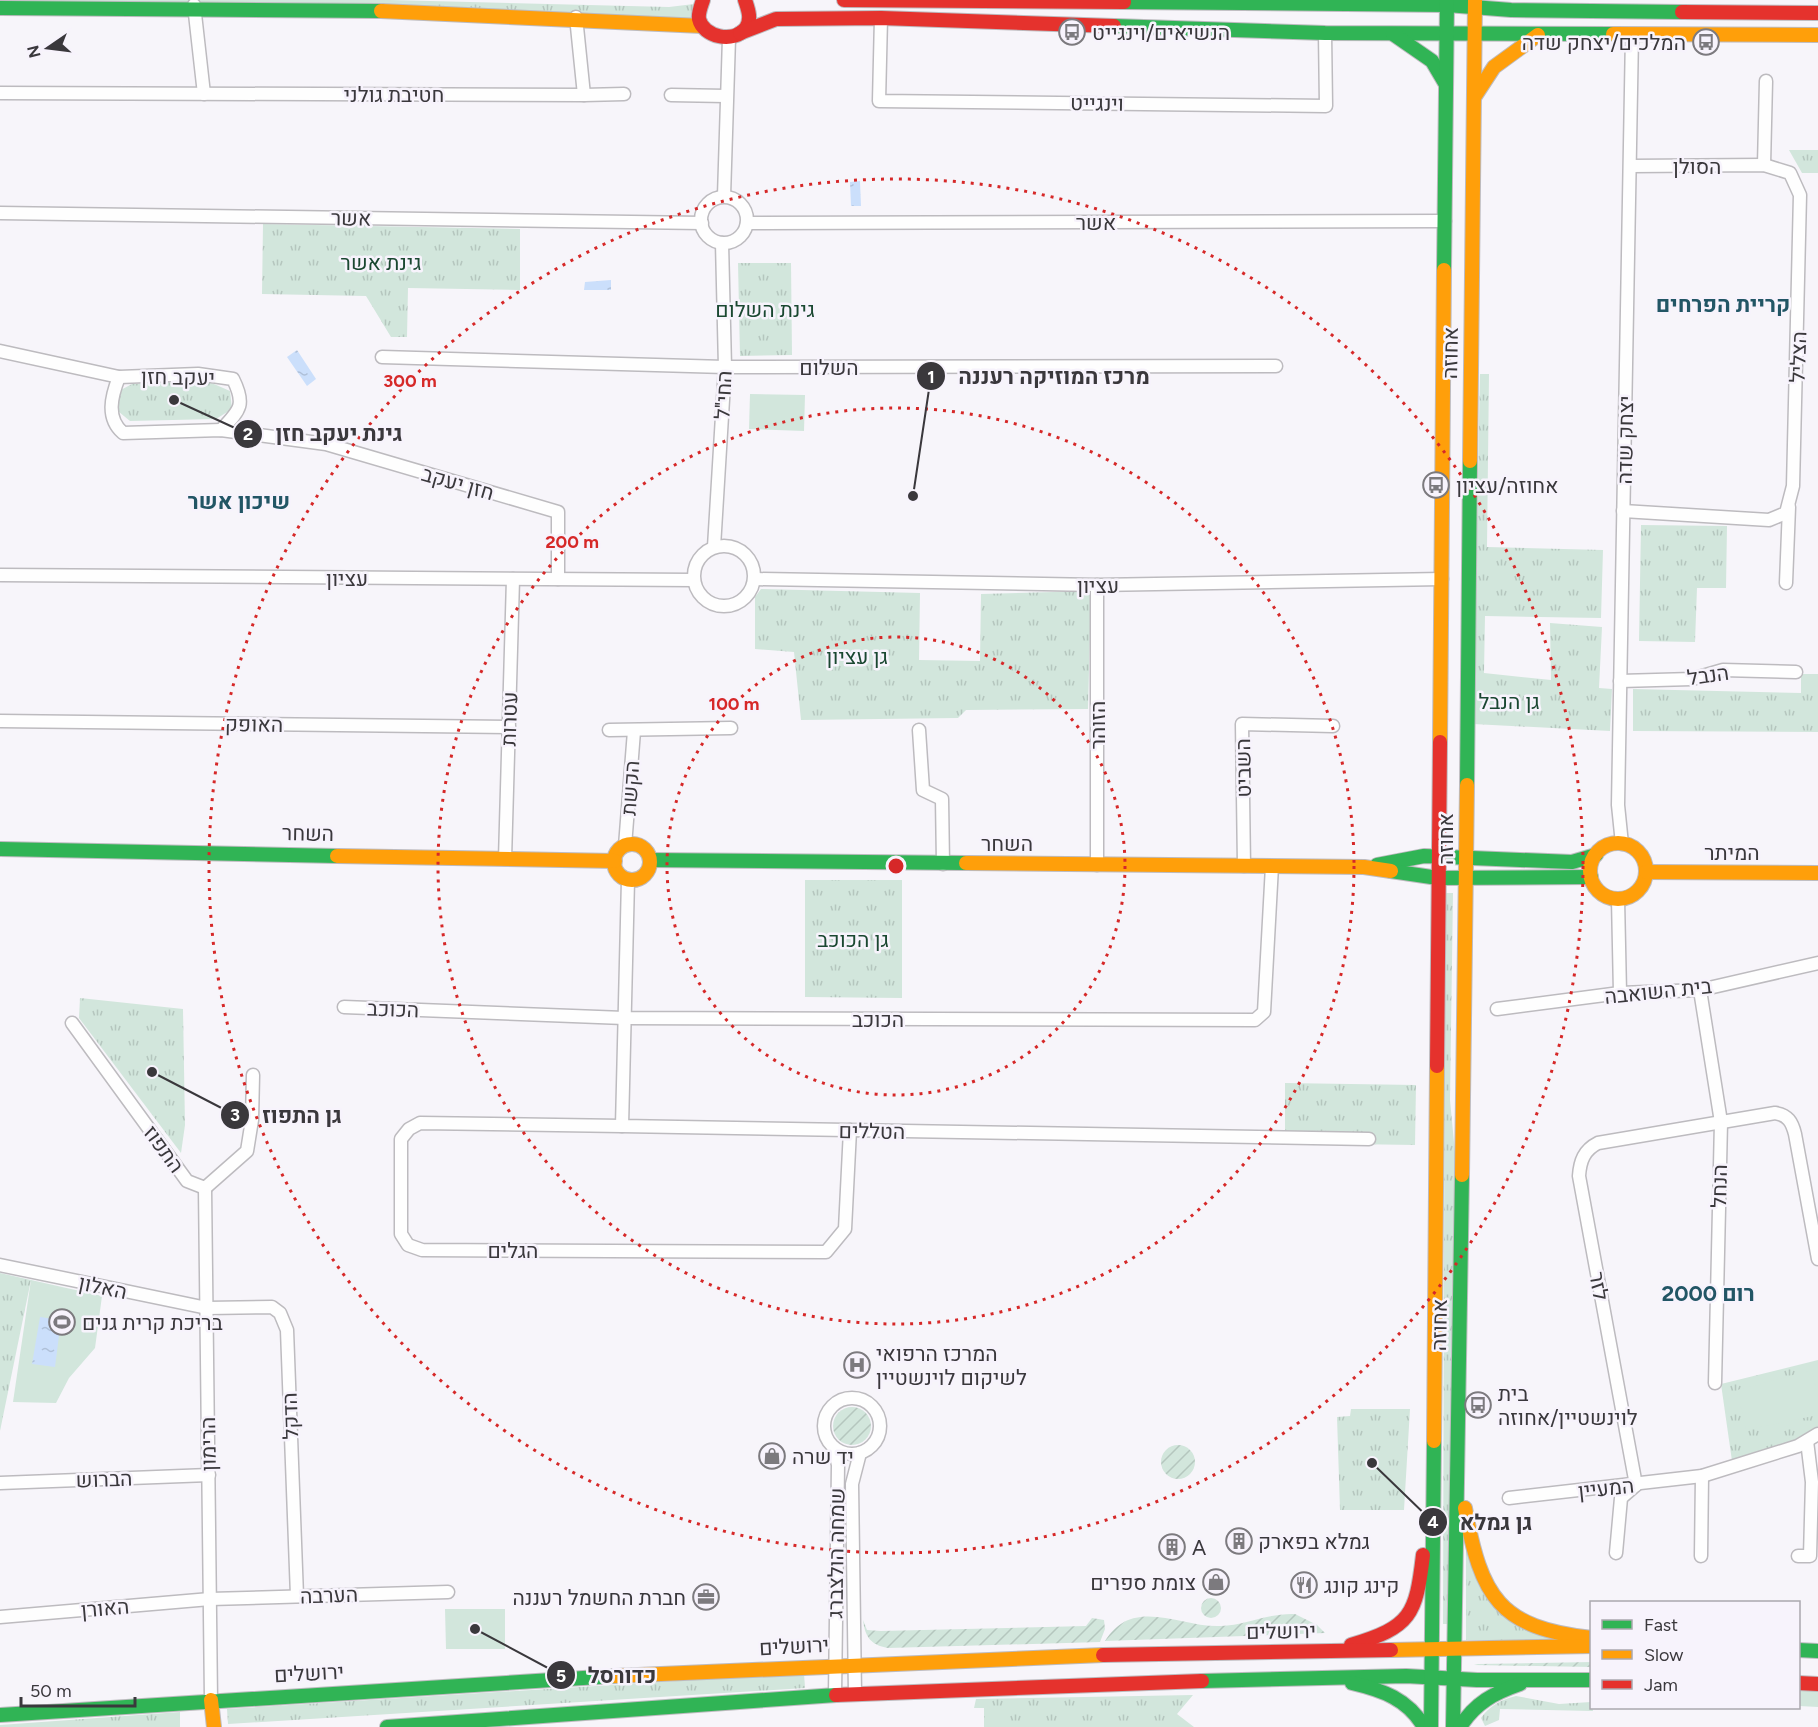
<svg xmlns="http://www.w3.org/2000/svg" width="1818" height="1727" viewBox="0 0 1818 1727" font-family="Figtree,Heebo,sans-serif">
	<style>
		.grass { fill: url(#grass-tufts) }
		.garden { fill: url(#garden-furrows) }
		.pitch { fill: #d2e6dc }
		.water { fill: url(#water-ripples) }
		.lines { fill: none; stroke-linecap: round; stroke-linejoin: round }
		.street-casing { stroke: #bdbbbf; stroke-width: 15 }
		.fast-casing { stroke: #bdbbbf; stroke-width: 16 }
		.slow-casing { stroke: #bdbbbf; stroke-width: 16 }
		.jam-casing { stroke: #bdbbbf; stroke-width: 16 }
		.street { stroke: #fefefe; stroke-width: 12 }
		.fast { stroke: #30b455; stroke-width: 14 }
		.slow { stroke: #ff9f0a; stroke-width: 14 }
		.jam { stroke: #e5322d; stroke-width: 14 }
		.ring { fill: none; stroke: #d62828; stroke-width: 3; stroke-dasharray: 3 6 }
		.labels { text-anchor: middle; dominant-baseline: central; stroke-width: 5; stroke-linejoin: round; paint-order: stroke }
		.poi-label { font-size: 21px; fill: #3a383c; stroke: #f7f3fc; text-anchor: start }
		.street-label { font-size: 21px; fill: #3a383c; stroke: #f7f3fc }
		.park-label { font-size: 21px; fill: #1a4831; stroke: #f7f3fc }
		.neighbourhood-label { font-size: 22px; font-weight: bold; fill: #225665; stroke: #f7f3fc }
		.centre { fill: #d62828; stroke: #f7f3fc; stroke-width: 3 }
		.ring-label { font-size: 18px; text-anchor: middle; font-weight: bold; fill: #d62828; stroke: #f7f3fc; stroke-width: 5; stroke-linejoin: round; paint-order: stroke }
		.leader { fill: none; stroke: #3a383c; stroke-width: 2 }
		.callout-dot { fill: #3a383c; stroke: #f7f3fc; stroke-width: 2 }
		.mark-label { font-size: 18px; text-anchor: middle; font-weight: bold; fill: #fff }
		.callout-label { font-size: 22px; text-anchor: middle; font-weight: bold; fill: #3a383c; stroke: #f7f3fc; stroke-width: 5; stroke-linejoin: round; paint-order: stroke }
	</style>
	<defs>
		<pattern id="grass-tufts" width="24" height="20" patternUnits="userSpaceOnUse" patternTransform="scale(1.5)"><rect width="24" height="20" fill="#d2e6dc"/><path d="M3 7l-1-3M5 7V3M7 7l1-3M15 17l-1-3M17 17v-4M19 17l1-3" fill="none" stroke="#b5c6be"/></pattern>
		<pattern id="garden-furrows" width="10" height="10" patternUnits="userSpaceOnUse" patternTransform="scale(1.5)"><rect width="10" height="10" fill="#d2e6dc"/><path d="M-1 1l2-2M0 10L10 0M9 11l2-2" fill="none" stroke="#b5c6be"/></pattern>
		<pattern id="water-ripples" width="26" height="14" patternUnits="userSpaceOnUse" patternTransform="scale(1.5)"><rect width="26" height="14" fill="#cbdffb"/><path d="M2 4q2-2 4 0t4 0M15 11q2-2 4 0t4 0" fill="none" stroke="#afc0d8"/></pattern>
	</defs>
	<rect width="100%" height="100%" fill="#f7f5fa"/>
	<!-- grass -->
	<g class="grass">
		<path d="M0,0H390L669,7L694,4L692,22Z"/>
		<path d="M1789,150H1818V173H1802Z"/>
		<path d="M263,224L520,229V290L408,288L407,337H391L366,296L262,294Z"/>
		<path d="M738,263H791L792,355L740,356Z"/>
		<path d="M1480,374H1489L1487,547L1603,550L1601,618L1485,616L1484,673L1551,680L1550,623L1602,627L1599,688L1612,689L1610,731L1473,724Z"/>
		<path d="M207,381L230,391L232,409L216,419L130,421L119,412L117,392L132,384Z"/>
		<path d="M1641,525L1727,526L1726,588H1697L1695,642L1639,641Z"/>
		<path d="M761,589L920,593L919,660L980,661L981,594L1091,591L1088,709L966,710L958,718L801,720L794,652L755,649V597Z"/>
		<path d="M1801,674H1818V732L1633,731V689L1801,693Z"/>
		<path d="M805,880H902V998L805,997Z"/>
		<path d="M1445,893H1453L1450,1100L1455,1153L1451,1624H1443Z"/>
		<path d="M80,998L183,1009L185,1125L181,1153L79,1018Z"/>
		<path d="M1285,1083L1416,1085L1415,1145L1285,1143Z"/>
		<path d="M0,1273L31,1280L0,1431Z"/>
		<path d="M1818,1360V1428L1795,1441L1732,1461L1721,1384Z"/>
		<path d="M1351,1409H1410L1404,1510H1340L1337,1417L1350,1416Z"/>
		<path d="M1466,1543L1479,1581L1553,1640H1466Z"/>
		<path d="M804,1673L805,1688L228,1724L227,1709Z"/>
		<path d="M1798,1690L1818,1691V1707L1799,1706Z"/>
		<path d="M1193,1695L1177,1714L1194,1727H984V1708H974L976,1699Z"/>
		<path d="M1516,1696L1559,1704L1591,1702L1593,1711L1500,1709L1499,1720L1485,1726L1481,1718C1490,1705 1501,1700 1516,1696Z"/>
		<path d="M180,1712V1727H0V1725Z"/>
	</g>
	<!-- garden -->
	<g class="garden">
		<circle cx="852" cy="1426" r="19"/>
		<circle cx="1178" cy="1462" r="17"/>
		<circle cx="1211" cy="1608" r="10"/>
		<path d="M1295,1614L1317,1625L1325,1633L1105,1641C1133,1595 1181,1628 1221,1626C1246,1625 1268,1613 1295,1614Z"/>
		<path d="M1092,1618L1104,1620L1105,1629L1100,1642L888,1648C870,1645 865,1636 863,1620L867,1630L881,1631L1086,1626Z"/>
		<path d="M1592,1662L1591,1667L1474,1665L1478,1664Z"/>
	</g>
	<!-- pitch -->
	<g class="pitch">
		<path d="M750,394L805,395L804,431L749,429Z"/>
		<path d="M31,1280L102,1296L95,1348L69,1378L56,1403L13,1402Z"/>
		<path d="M1812,1370L1818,1399V1415L1746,1430L1737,1390Z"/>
		<path d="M445,1609H505V1649H446Z"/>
	</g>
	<!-- water -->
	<g class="water">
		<path d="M860,181L861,206H851L850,182Z"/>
		<path d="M611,280V290H584L585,282Z"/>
		<path d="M297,350L316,379L307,386L287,357Z"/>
		<path d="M40,1317L61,1320L55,1367L32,1364Z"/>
	</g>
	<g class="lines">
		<!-- street casing -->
		<g class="street-casing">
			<g id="street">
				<path d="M194,5L204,94"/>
				<path d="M881,18L879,101L1326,106L1325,33"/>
				<path d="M0,93L584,95L576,17"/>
				<path d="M584,95L624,94"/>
				<path d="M671,95L726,96"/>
				<path d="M1764,165L1766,81"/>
				<path d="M724,196L729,38"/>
				<circle cx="724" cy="220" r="23"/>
				<path d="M0,213L702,223"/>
				<path d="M747,223L1445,221"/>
				<path d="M0,351L119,377L198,374L233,379C246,405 240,410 221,430"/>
				<path d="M382,357L725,367L1276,366"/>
				<path d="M119,377C111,397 106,418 123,433L221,430L326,444L558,512V579"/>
				<path d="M1623,511L1769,520L1786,513L1793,486L1800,195L1790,173L1764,165L1631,166"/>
				<circle cx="724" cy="576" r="30"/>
				<path d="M714,547L725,367L722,243"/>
				<path d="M0,575L694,580"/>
				<path d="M755,579L1097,585L1442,579"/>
				<path d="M1786,583L1789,507"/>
				<path d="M1097,585V865"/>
				<path d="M1620,681L1692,679L1723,670L1796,672"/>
				<path d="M0,721L509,727"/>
				<path d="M609,730L731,728"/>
				<path d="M919,730L923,790L942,799L943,864"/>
				<path d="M1622,844L1618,805L1632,35"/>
				<path d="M625,846L634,731"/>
				<path d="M505,859L513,579"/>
				<path d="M1244,866L1242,724L1333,726"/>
				<path d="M628,880L622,1126L1369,1139"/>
				<path d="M1618,899L1620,993"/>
				<path d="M1700,990L1721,1122L1715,1383"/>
				<path d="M344,1007L624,1018L1255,1020L1264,1012L1272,866"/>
				<path d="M1497,1009L1620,993L1700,990L1818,963"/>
				<path d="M72,1023L187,1181L205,1188L247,1151L252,1120L253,1075"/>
				<path d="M622,1126L420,1123L409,1129L401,1139V1234L408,1245L422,1250L826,1252L845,1229L850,1130"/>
				<path d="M205,1188L211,1700"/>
				<path d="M0,1265L207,1308L272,1307L280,1313L287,1330L297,1596"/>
				<circle cx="852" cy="1426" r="28"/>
				<path d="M834,1448L838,1465L835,1695"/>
				<path d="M0,1483L209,1475"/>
				<path d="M1636,1485L1579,1176C1580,1161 1584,1150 1598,1143L1775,1113C1788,1115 1792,1122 1795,1134L1818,1259"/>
				<path d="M1509,1498L1702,1476L1798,1446L1818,1434"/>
				<path d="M1616,1553L1621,1498L1636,1485"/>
				<path d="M1701,1556L1702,1476"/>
				<path d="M1798,1556H1810L1812,1482L1807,1441"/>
				<path d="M0,1617L210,1599L448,1592"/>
				<path d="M855,1694L852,1484L860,1453"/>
			</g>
		</g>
		<!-- fast casing -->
		<g class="fast-casing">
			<g id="fast">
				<path d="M1124,2L1447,5L1511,10L1682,12"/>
				<path d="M0,8L381,11"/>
				<path d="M1114,26L1325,33L1613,34"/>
				<path d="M1393,34L1432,61L1445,83"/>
				<path d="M1444,270L1447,0"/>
				<path d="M1467,785L1470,461"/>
				<path d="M0,849L337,856"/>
				<path d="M650,860L966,863"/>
				<path d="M1377,865L1424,856L1572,862L1596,855"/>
				<path d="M1391,871L1438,878L1591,877"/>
				<path d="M1798,1650L1818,1651"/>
				<path d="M1202,1681L1406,1676L1477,1680H1592"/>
				<path d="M1352,1683C1382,1690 1408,1699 1424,1727"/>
				<path d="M0,1715L615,1676"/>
				<path d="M387,1727L836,1695"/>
				<path d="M1431,1727L1434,1441"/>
				<path d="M1453,1727L1462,1175"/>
				<path d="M1460,1727C1475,1703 1494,1693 1520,1684"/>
			</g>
		</g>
		<!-- slow casing -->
		<g class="slow-casing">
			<g id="slow">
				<path d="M381,11L702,26"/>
				<path d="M1613,34L1818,35"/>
				<path d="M1475,96L1494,67L1538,35"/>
				<path d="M1470,461L1475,0"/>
				<path d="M1440,742L1444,270"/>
				<circle cx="1618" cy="871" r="28"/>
				<circle cx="632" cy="862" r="18"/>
				<path d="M337,856L615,861"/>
				<path d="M966,863L1364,867L1391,871"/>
				<path d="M1646,872L1818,873"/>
				<path d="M1462,1175L1467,785"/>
				<path d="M1434,1441L1437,1066"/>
				<path d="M1465,1508C1481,1597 1499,1628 1592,1638"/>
				<path d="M1391,1650L1592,1646"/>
				<path d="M615,1676L1103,1655"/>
				<path d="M211,1700L214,1727"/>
			</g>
		</g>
		<!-- jam casing -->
		<g class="jam-casing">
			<g id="jam">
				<path d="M703,0C701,6 698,13 699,19C703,37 734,44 746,28C752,19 748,9 745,0"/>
				<path d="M844,0L1124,2"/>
				<path d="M1682,12L1818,13"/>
				<path d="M740,33L776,19L881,18L1114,26"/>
				<path d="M1437,1066L1440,742"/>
				<path d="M1351,1645C1411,1627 1416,1615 1423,1555"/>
				<path d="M1103,1655L1391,1650"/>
				<path d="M1798,1683L1818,1684"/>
				<path d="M836,1695L1202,1681"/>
			</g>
		</g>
		<!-- street -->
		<use href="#street" class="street"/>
		<!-- fast -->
		<use href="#fast" class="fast"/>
		<!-- slow -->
		<use href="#slow" class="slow"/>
		<!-- jam -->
		<use href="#jam" class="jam"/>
	</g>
	<!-- distance rings -->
	<g class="ring">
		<circle cx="896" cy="866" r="229"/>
		<circle cx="896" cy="866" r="458"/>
		<circle cx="896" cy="866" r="687"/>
	</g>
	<!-- icons -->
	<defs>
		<g id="bus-ring" transform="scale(1.35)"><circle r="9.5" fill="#f7f3fc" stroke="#7c7a7e" stroke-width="1.5"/><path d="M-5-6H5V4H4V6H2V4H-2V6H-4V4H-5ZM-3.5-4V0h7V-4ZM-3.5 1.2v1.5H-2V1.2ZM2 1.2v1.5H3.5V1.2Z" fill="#7c7a7e"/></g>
		<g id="stadium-ring" transform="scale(1.35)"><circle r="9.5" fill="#f7f3fc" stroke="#7c7a7e" stroke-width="1.5"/><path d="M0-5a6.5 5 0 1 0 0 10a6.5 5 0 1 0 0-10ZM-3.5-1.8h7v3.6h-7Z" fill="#7c7a7e"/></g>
		<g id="hospital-ring" transform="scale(1.35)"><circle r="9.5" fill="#f7f3fc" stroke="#7c7a7e" stroke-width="1.5"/><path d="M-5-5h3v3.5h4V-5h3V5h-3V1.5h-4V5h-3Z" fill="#7c7a7e"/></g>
		<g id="shop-ring" transform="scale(1.35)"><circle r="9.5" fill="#f7f3fc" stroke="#7c7a7e" stroke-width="1.5"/><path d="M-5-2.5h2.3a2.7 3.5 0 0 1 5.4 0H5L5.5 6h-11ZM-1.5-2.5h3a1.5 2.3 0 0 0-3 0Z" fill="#7c7a7e"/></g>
		<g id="building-ring" transform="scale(1.35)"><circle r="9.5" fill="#f7f3fc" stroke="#7c7a7e" stroke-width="1.5"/><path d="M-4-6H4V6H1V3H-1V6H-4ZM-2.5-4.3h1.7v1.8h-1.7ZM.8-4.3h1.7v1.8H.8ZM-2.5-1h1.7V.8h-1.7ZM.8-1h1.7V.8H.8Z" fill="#7c7a7e"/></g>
		<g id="restaurant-ring" transform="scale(1.35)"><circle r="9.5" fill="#f7f3fc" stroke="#7c7a7e" stroke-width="1.5"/><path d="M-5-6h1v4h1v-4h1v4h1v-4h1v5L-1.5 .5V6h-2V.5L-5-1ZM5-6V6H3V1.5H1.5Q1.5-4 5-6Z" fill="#7c7a7e"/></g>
		<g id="office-ring" transform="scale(1.35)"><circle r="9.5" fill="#f7f3fc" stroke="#7c7a7e" stroke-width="1.5"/><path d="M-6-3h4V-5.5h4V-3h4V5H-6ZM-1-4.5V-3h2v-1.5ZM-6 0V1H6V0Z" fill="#7c7a7e"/></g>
	</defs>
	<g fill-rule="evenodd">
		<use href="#bus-ring" x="1072" y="32"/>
		<use href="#bus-ring" x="1706" y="42"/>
		<use href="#bus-ring" x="1436" y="485"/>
		<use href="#stadium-ring" x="62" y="1322"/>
		<use href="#hospital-ring" x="857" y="1365"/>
		<use href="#bus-ring" x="1478" y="1405"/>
		<use href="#shop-ring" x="772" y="1456"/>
		<use href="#building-ring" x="1239" y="1541"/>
		<use href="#building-ring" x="1172" y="1547"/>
		<use href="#shop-ring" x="1216" y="1582"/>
		<use href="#restaurant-ring" x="1304" y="1585"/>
		<use href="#office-ring" x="706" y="1597"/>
	</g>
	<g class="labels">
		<!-- poi labels -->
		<g class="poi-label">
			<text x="1092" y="32">הנשיאים/וינגייט</text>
			<text x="1686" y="42" text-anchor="end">המלכים/יצחק שדה</text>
			<text x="1456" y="485">אחוזה/עציון</text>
			<text x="82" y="1322">בריכת קרית גנים</text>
			<text x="876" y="1353">המרכז הרפואי<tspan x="876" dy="24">לשיקום לוינשטיין</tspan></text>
			<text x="1498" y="1393">בית<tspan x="1498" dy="24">לוינשטיין/אחוזה</tspan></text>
			<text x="792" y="1456">יד שרה</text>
			<text x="1258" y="1541">גמלא בפארק</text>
			<text x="1192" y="1547">A</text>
			<text x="1196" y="1582" text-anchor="end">צומת ספרים</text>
			<text x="1324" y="1585">קינג קונג</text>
			<text x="686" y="1597" text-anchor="end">חברת החשמל רעננה</text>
		</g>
		<!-- street labels -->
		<g class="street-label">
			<text x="394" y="94">חטיבת גולני</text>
			<text transform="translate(1097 103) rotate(1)">וינגייט</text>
			<text x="1697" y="166">הסולן</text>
			<text transform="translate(351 218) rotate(1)">אשר</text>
			<text x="1096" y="222">אשר</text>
			<text transform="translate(1450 353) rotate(-89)">אחוזה</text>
			<text transform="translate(1798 357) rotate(-88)">הצליל</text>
			<text x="829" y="367">השלום</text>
			<text transform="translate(178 377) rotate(1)">יעקב חזן</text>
			<text transform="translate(723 395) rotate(-87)">החי"ל</text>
			<text transform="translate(1625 440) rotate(-89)">יצחק שדה</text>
			<text transform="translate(458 483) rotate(16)">חזן יעקב</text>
			<text x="347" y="578">עציון</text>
			<text x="1098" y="585">עציון</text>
			<text transform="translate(1708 675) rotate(-8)">הנבל</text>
			<text transform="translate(509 719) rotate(-88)">עטרות</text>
			<text transform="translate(254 724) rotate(1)">האופק</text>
			<text transform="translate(1097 725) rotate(-90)">הזוהר</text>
			<text transform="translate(1243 768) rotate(-91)">השביט</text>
			<text transform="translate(630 788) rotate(-86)">הקשת</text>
			<text transform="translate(308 833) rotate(1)">השחר</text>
			<text transform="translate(1445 839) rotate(-90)">אחוזה</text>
			<text x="1007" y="843">השחר</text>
			<text x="1732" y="852">המיתר</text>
			<text transform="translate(1658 991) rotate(-6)">בית השואבה</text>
			<text transform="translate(393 1009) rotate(2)">הכוכב</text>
			<text x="878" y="1019">הכוכב</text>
			<text transform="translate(872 1131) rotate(1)">הטללים</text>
			<text transform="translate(164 1149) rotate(54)">התפוז</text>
			<text transform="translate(1719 1186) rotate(-89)">הנחל</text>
			<text x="513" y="1250">הגלים</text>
			<text transform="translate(1599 1286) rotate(80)">לזר</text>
			<text transform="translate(103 1287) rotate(12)">האלון</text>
			<text transform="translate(1439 1325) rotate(-89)">אחוזה</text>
			<text transform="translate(290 1416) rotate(-92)">הדקל</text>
			<text transform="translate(208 1444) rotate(-91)">הרימון</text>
			<text transform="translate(104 1479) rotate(-2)">הברוש</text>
			<text transform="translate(1606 1488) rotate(-6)">המעיין</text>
			<text transform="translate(836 1553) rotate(-89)">שמחה הולצברג</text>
			<text transform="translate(329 1595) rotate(-2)">הערבה</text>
			<text transform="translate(105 1608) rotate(-5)">האורן</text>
			<text transform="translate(1281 1631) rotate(-1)">ירושלים</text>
			<text transform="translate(794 1646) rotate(-3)">ירושלים</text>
			<text transform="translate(309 1673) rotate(-3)">ירושלים</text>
		</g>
		<!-- park labels -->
		<g class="park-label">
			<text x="381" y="262">גינת אשר</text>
			<text x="765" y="309">גינת השלום</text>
			<text x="857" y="656">גן עציון</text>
			<text x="1509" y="701">גן הנבל</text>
			<text x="853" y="939">גן הכוכב</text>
		</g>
		<!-- neighbourhood labels -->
		<g class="neighbourhood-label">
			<text x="1723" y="304">קריית הפרחים</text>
			<text x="239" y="501">שיכון אשר</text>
			<text x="1708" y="1293">רום 2000</text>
		</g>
	</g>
	<circle cx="896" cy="866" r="9" class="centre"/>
	<g class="ring-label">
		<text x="410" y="387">300 m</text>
		<text x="572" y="548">200 m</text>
		<text x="734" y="710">100 m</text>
	</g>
	<!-- callouts -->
	<path class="leader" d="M913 496L931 376M174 400L248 434M152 1072L235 1115M1372 1463L1433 1522M475 1629L561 1675"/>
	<g class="callout-dot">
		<circle cx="913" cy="496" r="6"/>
		<circle cx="174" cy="400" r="6"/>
		<circle cx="152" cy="1072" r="6"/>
		<circle cx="1372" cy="1463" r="6"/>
		<circle cx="475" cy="1629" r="6"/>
		<circle cx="931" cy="376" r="15"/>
		<circle cx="248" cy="434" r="15"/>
		<circle cx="235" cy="1115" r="15"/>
		<circle cx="1433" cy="1522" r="15"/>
		<circle cx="561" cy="1675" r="15"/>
	</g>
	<g class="mark-label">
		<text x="931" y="383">1</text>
		<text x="248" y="440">2</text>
		<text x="235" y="1121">3</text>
		<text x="1433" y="1528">4</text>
		<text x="561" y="1682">5</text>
	</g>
	<g class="callout-label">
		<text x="1054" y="384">מרכז המוזיקה רעננה</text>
		<text x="339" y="441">גינת יעקב חזן</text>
		<text x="302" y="1123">גן התפוז</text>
		<text x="1496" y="1530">גן גמלא</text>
		<text x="622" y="1683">כדורסל</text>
	</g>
	<!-- legend -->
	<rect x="1590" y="1601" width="210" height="108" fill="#f7f3fc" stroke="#aba8af" stroke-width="1.5"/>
	<rect x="1602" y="1620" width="30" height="9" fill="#30b455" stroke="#aba8af" stroke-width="1.5"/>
	<text x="1644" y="1631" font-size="18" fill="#3a383c">Fast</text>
	<rect x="1602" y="1650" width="30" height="9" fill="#ff9f0a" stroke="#aba8af" stroke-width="1.5"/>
	<text x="1644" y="1661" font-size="18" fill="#3a383c">Slow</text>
	<rect x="1602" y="1680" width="30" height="9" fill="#e5322d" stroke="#aba8af" stroke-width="1.5"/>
	<text x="1644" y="1691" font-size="18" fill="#3a383c">Jam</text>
	<!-- north arrow -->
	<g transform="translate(48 48) rotate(256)" stroke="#f7f3fc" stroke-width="4.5" paint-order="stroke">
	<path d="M0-4.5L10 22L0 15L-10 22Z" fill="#3a383c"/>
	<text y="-9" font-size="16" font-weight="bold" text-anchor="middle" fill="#3a383c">N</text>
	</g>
	<!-- scale -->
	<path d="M21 1697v9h114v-9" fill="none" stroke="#3a383c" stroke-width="3"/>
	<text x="30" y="1697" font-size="18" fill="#3a383c" stroke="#f7f3fc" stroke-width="4.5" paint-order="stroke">50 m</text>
</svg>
